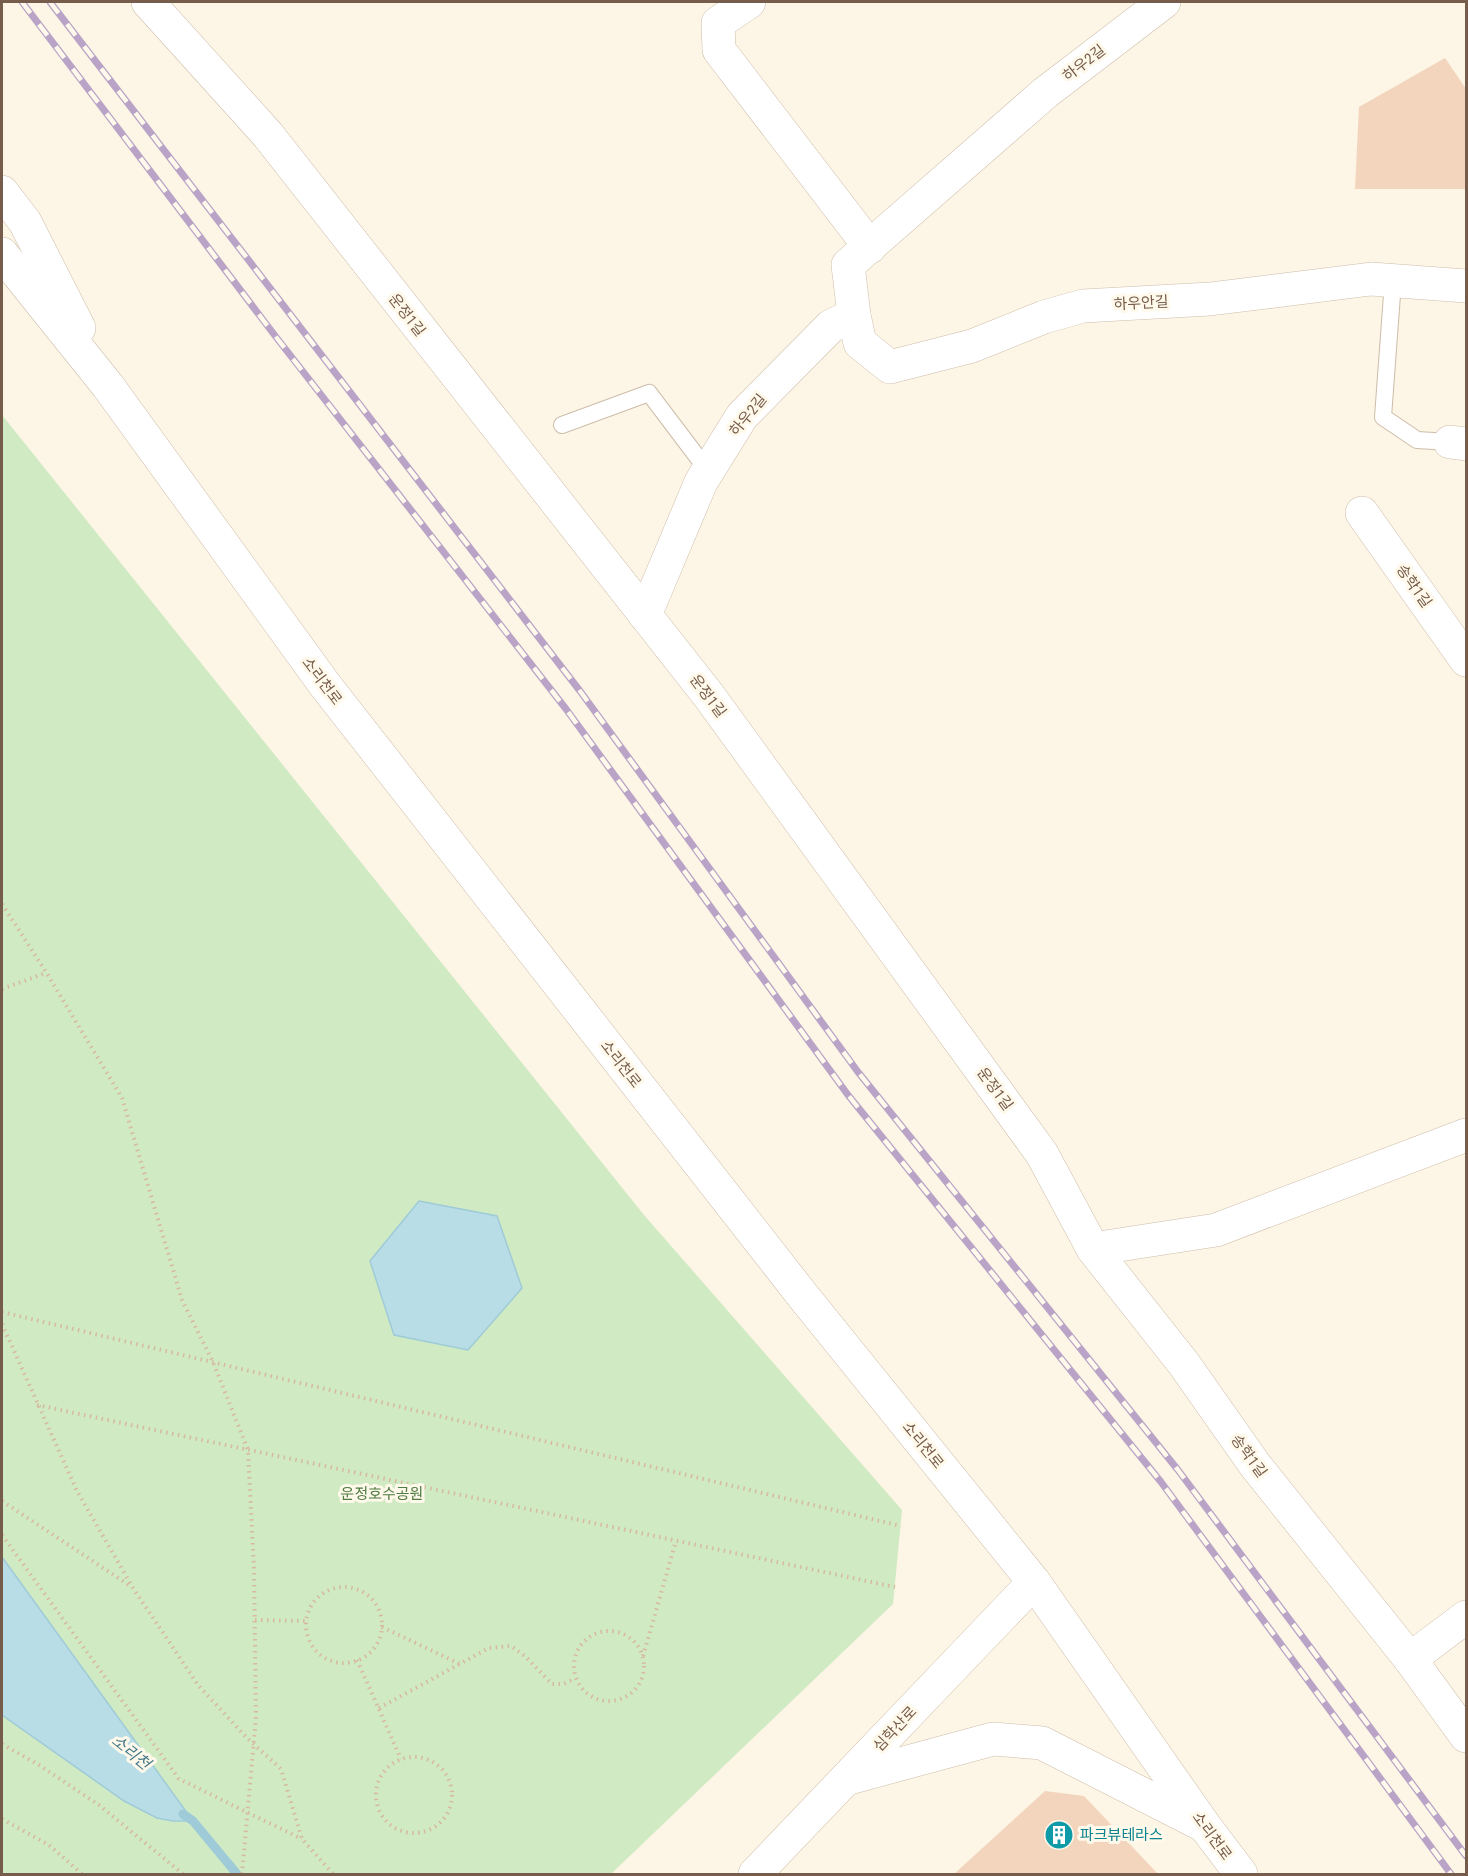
<svg xmlns="http://www.w3.org/2000/svg" width="1468" height="1876" viewBox="0 0 1468 1876" font-family="'Roboto Condensed','Noto Sans KR',sans-serif">
	<style>
		.green { fill: #d0eac3 }
		.water { fill: #b9dde6; stroke: #9fcbd8; stroke-width: 1.5 }
		.lines { fill: none; stroke-linecap: round; stroke-linejoin: round }
		.stream { stroke: #9fcbd8; stroke-width: 9 }
		.building { fill: #f2d5bc }
		.lane-casing { stroke: #cebdab; stroke-width: 18 }
		.street-casing { stroke: #cebdab; stroke-width: 34 }
		.secondary-casing { stroke: #d1bea8; stroke-width: 34 }
		.path { stroke: #d7b99f; stroke-width: 4; stroke-dasharray: 1.5 4.5; stroke-linecap: butt }
		.lane { stroke: #fff; stroke-width: 16 }
		.street { stroke: #fff; stroke-width: 33 }
		.secondary { stroke: #fff; stroke-width: 33 }
		.rail-casing { stroke: #b9a3c6; stroke-width: 7 }
		.rail { stroke: #fff9eb; stroke-width: 4.5; stroke-dasharray: 14; stroke-linecap: butt }
		.path-bridge { stroke: #d7b99f; stroke-width: 4; stroke-dasharray: 1.5 4.5; stroke-linecap: butt }
		.labels { text-anchor: middle; dominant-baseline: central; stroke-width: 6; stroke-linejoin: round; paint-order: stroke }
		.street-label { font-size: 15px; fill: #765c4a; stroke: #fff9eb }
		.park-label { font-size: 15px; fill: #4e7c42; stroke: #fff9eb }
		.culture-label { font-size: 15px; fill: #0d838f; stroke: #fff9eb; text-anchor: start }
		.water-label { font-size: 16px; font-style: italic; fill: #43798a; stroke: #fff9eb }
	</style>
	<rect width="100%" height="100%" fill="#fdf5e5"/>
	<!-- green -->
	<path class="green" d="M2,415L644,1215L902,1510L893,1604L611,1874H2Z"/>
	<!-- water -->
	<g class="water">
		<path d="M419,1201L497,1216L522,1288L468,1350L394,1335L370,1261Z"/>
		<path d="M2,1557L193,1821H173L157,1818L124,1801L2,1715Z"/>
	</g>
	<g class="lines">
		<!-- stream -->
		<path class="stream" d="M183,1814L193,1821L237,1874"/>
	</g>
	<!-- building -->
	<g class="building">
		<path d="M1445,58L1466,89V189H1355L1359,107Z"/>
		<path d="M1045,1791L1084,1796L1158,1874H954Z"/>
	</g>
	<g class="lines">
		<!-- lane casing -->
		<g class="lane-casing">
			<g id="lane">
				<path d="M1393,281L1383,417L1417,440L1450,442"/>
				<path d="M562,425L649,393L708,471"/>
			</g>
		</g>
		<!-- street casing -->
		<g class="street-casing">
			<g id="street">
				<path d="M148,2L268,135L709,696L1042,1154L1093,1249L1184,1364L1255,1465L1410,1659L1466,1736"/>
				<path d="M749,2L718,23L719,50L870,247"/>
				<path d="M1164,2L1045,93L848,265L854,315L860,343L890,367L972,346L1044,317L1083,306L1210,299L1371,279L1466,286"/>
				<path d="M2,192L25,222L79,328"/>
				<path d="M2,254L108,386L325,685L803,1296L1034,1582L1204,1825L1241,1874"/>
				<path d="M1450,442L1466,444"/>
				<path d="M1362,513L1466,660"/>
				<path d="M645,615L701,482L742,416L831,326L854,315"/>
				<path d="M1093,1249L1216,1230L1466,1135"/>
				<path d="M1410,1659L1466,1617"/>
				<path d="M849,1778L993,1739L1042,1743L1199,1823"/>
			</g>
		</g>
		<!-- secondary casing -->
		<g class="secondary-casing">
			<path id="secondary" d="M755,1874L1034,1582"/>
		</g>
		<!-- path -->
		<g class="path">
			<path d="M2,904L46,972L122,1098L182,1300L213,1362L248,1450L254,1569L256,1717"/>
			<path d="M2,989L46,973"/>
			<path d="M2,1312L901,1526"/>
			<path d="M2,1324L77,1491L133,1588L198,1685L247,1738L281,1769L302,1839L333,1874"/>
			<path d="M37,1405L895,1587"/>
			<path d="M2,1501L132,1587"/>
			<path d="M2,1535L179,1779L302,1839"/>
			<circle cx="344" cy="1625" r="38"/>
			<path d="M255,1620L307,1621"/>
			<path d="M382,1627L460,1664"/>
			<circle cx="609" cy="1666" r="35"/>
			<path d="M643,1656L676,1541"/>
			<path d="M357,1660L401,1759"/>
			<path d="M379,1708L489,1648L511,1646L526,1657L552,1684H564L575,1678"/>
			<path d="M2,1744L39,1765L99,1805L183,1874"/>
			<circle cx="414" cy="1795" r="38"/>
			<path d="M2,1819L49,1845L82,1874"/>
		</g>
		<!-- lane -->
		<use href="#lane" class="lane"/>
		<!-- street -->
		<use href="#street" class="street"/>
		<!-- secondary -->
		<use href="#secondary" class="secondary"/>
		<!-- rail casing -->
		<g class="rail-casing">
			<g id="rail">
				<path d="M22,2L276,337L566,709L848,1095L1161,1482L1451,1874"/>
				<path d="M50,2L580,691L858,1072L1178,1470L1466,1856"/>
			</g>
		</g>
		<!-- rail -->
		<use href="#rail" class="rail"/>
		<!-- path-bridge -->
		<path class="path-bridge" d="M242,1874L256,1717"/>
	</g>
	<!-- icons -->
	<defs>
		<g id="building-disc" transform="scale(1.5)"><circle r="9.5" fill="#0f9aa8" stroke="#fff9eb"/><path d="M-4-6H4V6H1V3H-1V6H-4ZM-2.5-4.3h1.7v1.8h-1.7ZM.8-4.3h1.7v1.8H.8ZM-2.5-1h1.7V.8h-1.7ZM.8-1h1.7V.8H.8Z" fill="#fff"/></g>
	</defs>
	<g fill-rule="evenodd">
		<use href="#building-disc" x="1059" y="1835"/>
	</g>
	<g class="labels">
		<!-- street labels -->
		<g class="street-label">
			<text transform="translate(1084 63) rotate(-38)">하우2길</text>
			<text transform="translate(1141 303) rotate(-3)">하우안길</text>
			<text transform="translate(407 315) rotate(52)">운정1길</text>
			<text transform="translate(748 415) rotate(-51)">하우2길</text>
			<text transform="translate(1414 586) rotate(55)">송학1길</text>
			<text transform="translate(322 681) rotate(53)">소리천로</text>
			<text transform="translate(708 696) rotate(53)">운정1길</text>
			<text transform="translate(621 1064) rotate(52)">소리천로</text>
			<text transform="translate(995 1089) rotate(54)">운정1길</text>
			<text transform="translate(923 1445) rotate(51)">소리천로</text>
			<text transform="translate(1249 1456) rotate(54)">송학1길</text>
			<text transform="translate(895 1729) rotate(-47)">심학산로</text>
			<text transform="translate(1212 1836) rotate(54)">소리천로</text>
		</g>
		<!-- park labels -->
		<g class="park-label">
			<text x="382" y="1494">운정호수공원</text>
		</g>
		<!-- culture labels -->
		<g class="culture-label">
			<text x="1080" y="1835">파크뷰테라스</text>
		</g>
		<!-- water labels -->
		<g class="water-label">
			<text transform="translate(131 1752) rotate(39)">소리천</text>
		</g>
	</g>
	<!-- border -->
	<rect width="1468" height="1876" fill="none" stroke="#765c4a" stroke-width="6"/>
</svg>
